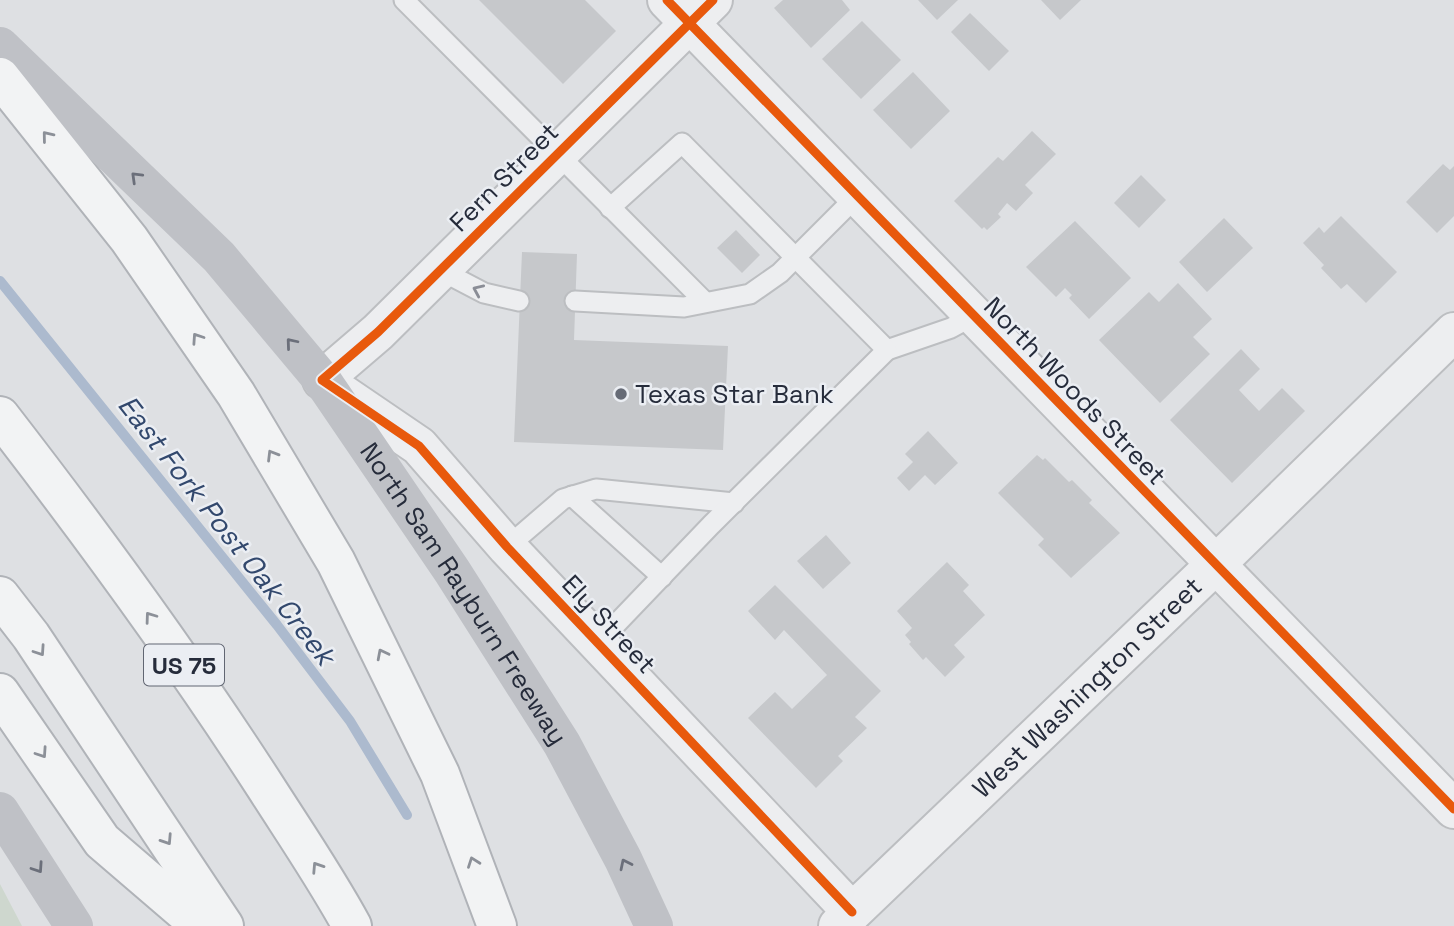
<svg xmlns="http://www.w3.org/2000/svg" width="1454" height="926" viewBox="0 0 1454 926" font-family="'Space Grotesk',sans-serif">
	<style>
		.grass { fill: #ced7ce }
		.lines { fill: none; stroke-linecap: round; stroke-linejoin: round }
		.stream { stroke: #acbace; stroke-width: 10 }
		.building { fill: #c6c8cb }
		.service-casing { stroke: #bcbec1; stroke-width: 23 }
		.minor-casing { stroke: #bcbec1; stroke-width: 42 }
		.tertiary-casing { stroke: #bcbec1; stroke-width: 42 }
		.motorway-casing { stroke: #b0b3b8; stroke-width: 42 }
		.service { stroke: #edeef0; stroke-width: 19 }
		.minor { stroke: #edeef0; stroke-width: 38 }
		.tertiary { stroke: #edeef0; stroke-width: 38 }
		.secondary { stroke: #bfc1c6; stroke-width: 38 }
		.motorway { stroke: #f2f3f4; stroke-width: 38 }
		.cycleway-casing { stroke: #ebeef3; stroke-width: 13 }
		.cycleway { stroke: #e8590c; stroke-width: 9 }
		.oneway { stroke: #8c9098 }
		.oneway2 { stroke: #6b6f7a }
		.oneway3 { stroke: #8a8d96 }
		.poi-dot { fill: #666b76; stroke: #ebeef3; stroke-width: 2.5 }
		.labels { text-anchor: middle; dominant-baseline: central; stroke-width: 5; stroke-linejoin: round; paint-order: stroke }
		.shield { fill: #ebeef3; stroke: #616672; stroke-width: 2 }
		.shield-label { font-size: 24px; font-weight: bold; fill: #262c3b }
		.street-label { font-size: 26px; fill: #262c3b; stroke: #ebeef3 }
		.poi-label { font-size: 26px; fill: #262c3b; stroke: #ebeef3; text-anchor: start }
		.water-label { font-size: 28px; font-style: italic; fill: #32486d; stroke: #ebeef3 }
	</style>
	<rect width="100%" height="100%" fill="#dee0e3"/>
	<!-- grass -->
	<path class="grass" d="M0,884L22,926H0Z"/>
	<g class="lines">
		<!-- stream -->
		<path class="stream" d="M0,281L277,625L350,721L407,815"/>
	</g>
	<!-- building -->
	<g class="building">
		<path d="M479,0H585L616,31L563,84Z"/>
		<path d="M783,0H842L850,10L811,48L774,8Z"/>
		<path d="M918,0H958L937,20Z"/>
		<path d="M1041,0H1081L1060,20Z"/>
		<path d="M970,13L1009,51L989,71L951,32Z"/>
		<path d="M862,21L901,60L861,99L822,59Z"/>
		<path d="M913,72L950,111L911,149L873,110Z"/>
		<path d="M1032,131L1056,154L1025,185L1033,193L1016,211L1007,203L998,214L1001,217L987,230L984,227L982,229L954,201L998,157L1003,161Z"/>
		<path d="M1443,164L1450,170L1454,166V216L1437,233L1406,202Z"/>
		<path d="M1141,175L1166,200L1139,228L1114,203Z"/>
		<path d="M1341,216L1397,272L1366,303L1347,284L1341,289L1321,268L1324,265L1303,243L1319,227L1324,233Z"/>
		<path d="M1224,218L1253,248L1207,292L1179,262Z"/>
		<path d="M1075,221L1131,278L1089,319L1069,298L1072,295L1065,288L1056,297L1026,267Z"/>
		<path d="M736,230L760,255L742,273L717,248Z"/>
		<path d="M522,252L577,254L574,340L728,346L723,450L514,442Z"/>
		<path d="M1178,283L1212,319L1193,337L1210,354L1160,403L1099,340L1149,292L1159,302Z"/>
		<path d="M1241,349L1260,369L1239,390L1259,411L1282,388L1305,411L1232,483L1170,420Z"/>
		<path d="M928,431L958,463L935,485L925,475L909,491L897,478L913,462L905,454Z"/>
		<path d="M1037,455L1043,460L1045,458L1069,482L1072,480L1092,500L1089,503L1120,533L1071,578L1038,545L1044,539L998,493Z"/>
		<path d="M826,535L851,563L823,589L797,561Z"/>
		<path d="M947,562L969,585L963,591L985,615L954,645L965,657L945,677L926,657L923,660L909,644L911,642L905,635L912,628L897,611Z"/>
		<path d="M775,585L881,691L855,717L867,728L838,756L843,761L816,788L748,718L775,692L792,709L827,675L784,630L775,640L748,611Z"/>
	</g>
	<g class="lines">
		<!-- service casing -->
		<g class="service-casing">
			<g id="service">
				<path d="M404,0L705,302"/>
				<path d="M440,270L484,293L519,301"/>
				<path d="M575,301L684,307L750,294L780,273L857,196"/>
				<path d="M887,350L951,328L973,316"/>
				<path d="M572,496L662,577"/>
				<path d="M507,547L563,499L596,489L734,503"/>
				<path d="M598,643L711,525L887,350L682,143L610,208"/>
			</g>
		</g>
		<!-- minor casing -->
		<g class="minor-casing">
			<g id="minor">
				<path d="M667,0L1454,809"/>
				<path d="M713,0L378,332L322,380L419,446L507,547L852,912"/>
			</g>
		</g>
		<!-- tertiary casing -->
		<g class="tertiary-casing">
			<g id="tertiary">
				<path id="s1" d="M838,926L1215,565L1454,332"/>
			</g>
		</g>
		<!-- motorway casing -->
		<g class="motorway-casing">
			<g id="motorway">
				<path d="M0,77L129,239L236,394L336,562L440,774L497,926"/>
				<path d="M0,416C93,536 183,659 265,786C295,833 326,878 352,926"/>
				<path d="M0,596L31,636L224,926"/>
				<path d="M0,693L102,841L201,926"/>
			</g>
		</g>
		<!-- service -->
		<use href="#service" class="service"/>
		<!-- minor -->
		<use href="#minor" class="minor"/>
		<!-- tertiary -->
		<use href="#tertiary" class="tertiary"/>
		<!-- secondary -->
		<g class="secondary">
			<path id="s2" d="M0,46L219,257L322,380L452,571L562,744L623,859L654,926"/>
			<path d="M0,811L74,926"/>
		</g>
		<!-- motorway -->
		<use href="#motorway" class="motorway"/>
		<!-- cycleway casing -->
		<g class="cycleway-casing">
			<g id="cycleway">
				<path d="M667,0L1454,809"/>
				<path d="M713,0L378,332L322,380L419,446L507,547L852,912"/>
			</g>
		</g>
		<!-- cycleway -->
		<use href="#cycleway" class="cycleway"/>
	</g>
	<!-- one-way arrows -->
	<defs><path id="oneway-chevron" d="M-2-3.5L2.5 0L-2 3.5" fill="none" stroke-width="1.6" stroke-linecap="round" stroke-linejoin="round" transform="scale(1.75)"/></defs>
	<g class="oneway">
		<use href="#oneway-chevron" transform="translate(47 136) rotate(-129)"/>
		<use href="#oneway-chevron" transform="translate(197 338) rotate(-124)"/>
		<use href="#oneway-chevron" transform="translate(272 455) rotate(-121)"/>
		<use href="#oneway-chevron" transform="translate(150 617) rotate(-126)"/>
		<use href="#oneway-chevron" transform="translate(40 651) rotate(56)"/>
		<use href="#oneway-chevron" transform="translate(382 654) rotate(-117)"/>
		<use href="#oneway-chevron" transform="translate(42 753) rotate(56)"/>
		<use href="#oneway-chevron" transform="translate(167 840) rotate(57)"/>
		<use href="#oneway-chevron" transform="translate(473 862) rotate(-110)"/>
		<use href="#oneway-chevron" transform="translate(317 867) rotate(-123)"/>
	</g>
	<g class="oneway2">
		<use href="#oneway-chevron" transform="translate(136 177) rotate(-136)"/>
		<use href="#oneway-chevron" transform="translate(291 343) rotate(-130)"/>
		<use href="#oneway-chevron" transform="translate(625 864) rotate(-116)"/>
		<use href="#oneway-chevron" transform="translate(38 868) rotate(56)"/>
	</g>
	<use class="oneway3" href="#oneway-chevron" transform="translate(478 290) rotate(-156)"/>
	<!-- markers -->
	<circle class="poi-dot" cx="621" cy="394" r="7"/>
	<g class="labels">
		<!-- shield labels -->
		<rect class="shield" x="144" y="644.5" width="80" height="41" rx="5"/>
		<g class="shield-label">
			<text x="184" y="665">US 75</text>
		</g>
		<!-- street labels -->
		<g class="street-label">
			<text transform="translate(504 177) rotate(-45)">Fern Street</text>
			<text transform="translate(1075 391) rotate(46)">North Woods Street</text>
			<text stroke="none"><textPath href="#s2" startOffset="721">North Sam Rayburn Freeway</textPath></text>
			<text transform="translate(609 624) rotate(47)">Ely Street</text>
			<text stroke="none"><textPath href="#s1" startOffset="345">West Washington Street</textPath></text>
		</g>
		<!-- poi labels -->
		<g class="poi-label">
			<text x="635" y="394">Texas Star Bank</text>
		</g>
		<!-- water labels -->
		<g class="water-label">
			<text transform="translate(227 530) rotate(52)">East Fork Post Oak Creek</text>
		</g>
	</g>
</svg>
